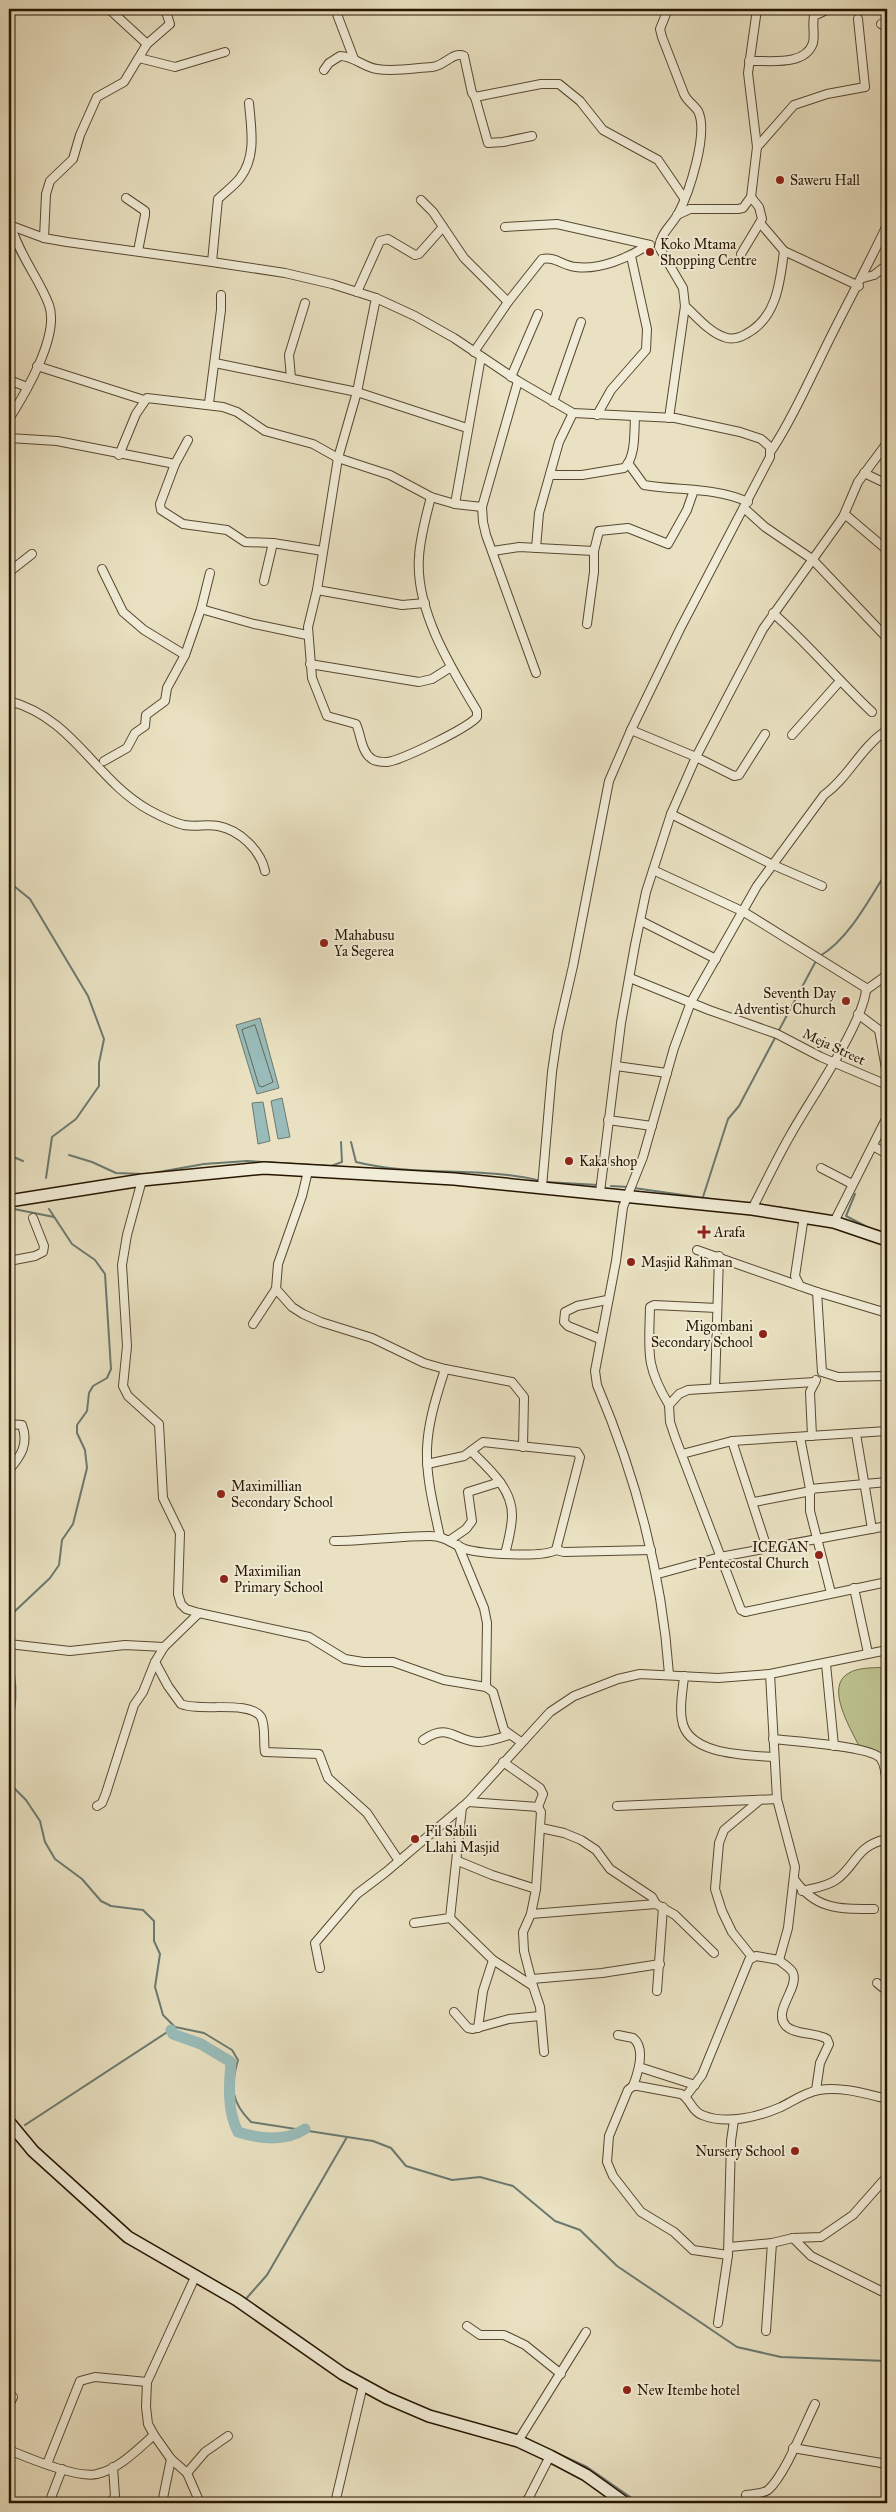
<svg xmlns="http://www.w3.org/2000/svg" width="896" height="2512" viewBox="0 0 896 2512" font-family="'IM FELL Great Primer',serif">
	<style>
		.green { fill: #bcc18e; stroke: #726b47 }
		.water { fill: #99bcba; stroke: #6b7970 }
		.lines { fill: none; stroke-linecap: round; stroke-linejoin: round }
		.shore { stroke: #60685d; stroke-width: 1 }
		.stream { stroke: #6b7970; stroke-width: 2 }
		.river { stroke: #99bcba; stroke-width: 11 }
		.street-casing { stroke: #584830; stroke-width: 10 }
		.secondary-casing { stroke: #271500; stroke-width: 14 }
		.street { stroke: #f1ecd7; stroke-width: 8 }
		.secondary { stroke: #f1ecd7; stroke-width: 11 }
		.poi-dot { fill: #8f2418; stroke: #f1ecd7; stroke-width: 2 }
		.labels { text-anchor: middle; dominant-baseline: central; stroke-width: 4; stroke-linejoin: round; paint-order: stroke }
		.poi-label { font-size: 14px; fill: #271500; stroke: #f1ecd7; text-anchor: start }
		.street-label { font-size: 14px; fill: #271500; stroke: #f1ecd7 }
	</style>
	<rect width="100%" height="100%" fill="#e9e1c1"/>
	<filter id="stains"><feTurbulence type="fractalNoise" baseFrequency=".004" numOctaves="4"/><feColorMatrix values="0 0 0 0 .2 0 0 0 0 .09 0 0 0 0 .02 0 0 0 .5 -.17"/></filter>
	<radialGradient id="worn" r=".72"><stop offset=".6" stop-color="#630" stop-opacity="0"/><stop offset="1" stop-color="#630" stop-opacity=".3"/></radialGradient>
	<!-- green -->
	<path class="green" d="M887,1667V1751L882,1755L859,1746C851,1729 824,1686 849,1673C858,1667 876,1668 887,1667Z"/>
	<!-- water -->
	<g class="water">
		<path d="M260,1018L279,1088L257,1094L236,1025Z"/>
		<path d="M282,1098L290,1137L278,1139L271,1101Z"/>
		<path d="M263,1102L270,1141L258,1144L252,1103Z"/>
	</g>
	<g class="lines">
		<!-- shore -->
		<path class="shore" d="M255,1025L273,1082L262,1087L259,1086L242,1030Z"/>
		<!-- stream -->
		<g class="stream">
			<path d="M9,882L30,899L88,996L104,1039L99,1063V1086L76,1119L52,1137L46,1178"/>
			<path d="M820,956C849,939 870,898 887,871"/>
			<path d="M778,1032L817,959"/>
			<path d="M351,1142L356,1162C416,1177 481,1166 541,1181"/>
			<path d="M9,1155L23,1161"/>
			<path d="M69,1155L92,1162L116,1173L143,1174"/>
			<path d="M153,1173L204,1164L247,1161L331,1166L342,1162L341,1142"/>
			<path d="M546,1182L598,1185"/>
			<path d="M611,1186L629,1187"/>
			<path d="M634,1188L718,1200"/>
			<path d="M855,1194L846,1216L871,1229L887,1233"/>
			<path d="M703,1197L728,1119L739,1106L776,1036"/>
			<path d="M777,1207L797,1210"/>
			<path d="M9,1208L54,1217"/>
			<path d="M806,1212L819,1214"/>
			<path d="M9,1622L13,1613L50,1578L59,1565L62,1540L73,1524L87,1468L85,1450L77,1433V1425L87,1411L89,1393L93,1386L107,1378L111,1369L105,1274L95,1260L72,1244L49,1209"/>
			<path d="M9,1656C20,1685 15,1710 9,1740"/>
			<path d="M9,1777L11,1785L26,1800L40,1821L45,1842L55,1859L82,1879L101,1901L111,1906L143,1910L154,1921V1941L160,1954L155,1987L163,2015L175,2027L204,2033L232,2050L238,2060C230,2087 231,2102 251,2122L373,2141L391,2148L406,2166L452,2180L480,2177L513,2186L555,2221L580,2230L617,2266L737,2347L781,2357L887,2361"/>
			<path d="M25,2125L175,2027"/>
			<path d="M245,2300L267,2275L347,2137"/>
			<path d="M526,2439L587,2467L639,2503"/>
		</g>
		<!-- river -->
		<path class="river" d="M171,2030L173,2034L201,2044L231,2062C229,2085 227,2111 238,2132C260,2139 285,2142 305,2129"/>
		<!-- street casing -->
		<g class="street-casing">
			<g id="street">
				<path d="M109,9L147,44"/>
				<path d="M335,9L354,59"/>
				<path d="M668,9L660,29L662,37L684,94C687,101 694,105 698,111C709,133 689,193 678,214C671,226 661,233 659,247L683,288L685,306L669,418"/>
				<path d="M881,24L887,27"/>
				<path d="M139,58L175,67L225,52"/>
				<path d="M749,61C768,60 805,67 813,43C815,34 812,25 814,16L829,9"/>
				<path d="M324,70L329,63L340,56C354,56 363,67 377,69C394,72 415,68 432,67C445,66 453,51 464,56L472,93L475,97L541,84H559L580,101L603,130L658,160L684,198"/>
				<path d="M475,97L488,143L503,142L532,136"/>
				<path d="M757,147L794,105L827,94L865,87L858,19"/>
				<path d="M126,198L145,211V215L138,251"/>
				<path d="M421,200L433,212L464,258L508,302"/>
				<path d="M677,215L690,209H738L743,208L751,197L757,147L748,73L757,9"/>
				<path d="M9,225L44,238L67,242L212,262L285,273L332,284L376,298L415,316L454,338L518,381L573,413L675,418L740,432L761,439L770,447V457L680,629L631,730L609,781L573,966L558,1031L552,1072L542,1187"/>
				<path d="M505,227L557,224L650,245"/>
				<path d="M44,238L46,194L50,181L73,159L80,135L97,97L124,82L147,44L170,24L165,9"/>
				<path d="M784,251L859,286"/>
				<path d="M741,254L762,219L759,207L751,197"/>
				<path d="M212,262L218,199C225,192 234,186 240,178C257,156 251,128 249,103"/>
				<path d="M863,278L874,275L887,265"/>
				<path d="M357,292L380,241L388,239L415,255L419,254L443,227"/>
				<path d="M376,298L357,392L338,458L317,590L308,627L312,678L327,716L356,724C361,734 361,752 372,759C376,762 382,762 387,762C402,760 468,728 477,717V711C451,668 415,610 419,557C420,538 426,516 431,497"/>
				<path d="M685,306C696,316 709,332 724,337C731,340 739,338 746,334C777,318 780,282 784,251L761,224"/>
				<path d="M474,352L508,302L542,259C555,256 563,266 576,267C600,270 628,258 648,245"/>
				<path d="M215,363L357,392L467,428"/>
				<path d="M37,366L144,400"/>
				<path d="M511,377L538,314"/>
				<path d="M291,378L289,355L305,303"/>
				<path d="M9,380L27,387"/>
				<path d="M518,381L482,507L483,522L486,535L536,673"/>
				<path d="M553,402L581,322"/>
				<path d="M209,403L221,310V295"/>
				<path d="M597,415L611,390L646,350L647,329L631,256"/>
				<path d="M9,419C25,394 60,335 49,305C39,278 20,257 11,226"/>
				<path d="M9,438L57,441L175,464"/>
				<path d="M188,440L175,464L160,504L161,510L183,524L227,530L245,542L273,543L323,551"/>
				<path d="M771,451C790,423 803,393 818,363C840,316 865,272 887,225"/>
				<path d="M119,455L136,414L147,398L223,407L237,412L265,431L313,444L338,458L390,475L431,497L455,504L482,507"/>
				<path d="M628,463L644,485C679,491 715,487 748,502"/>
				<path d="M864,473L887,484"/>
				<path d="M550,475H582L624,468C636,458 634,432 635,417"/>
				<path d="M455,504L481,357"/>
				<path d="M744,508L765,527L812,559L887,638"/>
				<path d="M843,517L858,482L887,443"/>
				<path d="M536,548L539,513L559,442L573,413"/>
				<path d="M493,551L519,547L594,551"/>
				<path d="M102,569L123,612L144,630L185,655"/>
				<path d="M9,572L32,554"/>
				<path d="M264,581L273,543"/>
				<path d="M317,590L402,605L425,603"/>
				<path d="M201,609L254,624L307,635"/>
				<path d="M773,613C808,644 838,680 872,712"/>
				<path d="M587,624L594,572V551L599,531L628,528L668,544L687,510L694,490"/>
				<path d="M310,664L419,682L432,679L451,667"/>
				<path d="M9,701C74,718 95,780 149,810C160,816 171,822 184,825C195,827 207,824 218,826C240,830 261,851 265,871"/>
				<path d="M631,730L696,757L734,776L739,775L765,734"/>
				<path d="M792,735L840,681"/>
				<path d="M104,761L127,748L135,733L145,726L146,715L165,701L167,688L185,655L201,609L210,573"/>
				<path d="M671,814L771,864L822,886"/>
				<path d="M653,870L744,912L866,988C866,1019 808,1103 791,1134C777,1158 765,1184 752,1209"/>
				<path d="M641,921L716,959"/>
				<path d="M630,978L709,1010L777,1034L821,1057L887,1085"/>
				<path d="M866,990L887,975"/>
				<path d="M858,1014L879,1030L887,1074"/>
				<path d="M616,1066L667,1073"/>
				<path d="M608,1120L652,1126"/>
				<path d="M873,1146L887,1154"/>
				<path d="M821,1168L852,1184"/>
				<path d="M142,1180L127,1235L122,1265L127,1346L123,1386L128,1396L159,1424L163,1498L180,1533L178,1594L181,1604L186,1609L199,1613L309,1637L345,1659L363,1662H393L444,1680L486,1687L493,1692L504,1730L521,1742"/>
				<path d="M600,1192L621,1023L635,945L646,892L671,814L696,757L763,629L843,517L847,516L887,550"/>
				<path d="M834,1222L887,1117"/>
				<path d="M697,1250L817,1292L887,1313"/>
				<path d="M9,1261L35,1256L43,1252L44,1246L33,1218"/>
				<path d="M800,1286L795,1276L804,1216"/>
				<path d="M276,1289L292,1307L303,1314L321,1322L372,1338L424,1363L445,1369L512,1382L524,1397L523,1447"/>
				<path d="M817,1292L822,1372L838,1377L887,1376"/>
				<path d="M253,1324L276,1289L278,1264L302,1196L308,1171"/>
				<path d="M600,1339L568,1326L564,1322L565,1312L577,1306L607,1300"/>
				<path d="M815,1382L688,1390L679,1394L669,1405L670,1422L675,1437L741,1610L745,1612L887,1582"/>
				<path d="M715,1387L719,1256"/>
				<path d="M669,1405C645,1365 649,1353 650,1307L654,1305L717,1308"/>
				<path d="M9,1424L22,1425C29,1444 21,1456 9,1470"/>
				<path d="M856,1434L872,1529"/>
				<path d="M812,1436L810,1392L816,1380"/>
				<path d="M800,1437L810,1489V1511L831,1593"/>
				<path d="M732,1441L767,1548"/>
				<path d="M471,1451C488,1468 512,1488 512,1515C512,1528 508,1542 505,1554"/>
				<path d="M682,1454L732,1441L887,1431"/>
				<path d="M427,1464L464,1456L483,1442L577,1452L580,1457L556,1550L564,1552L651,1550"/>
				<path d="M810,1489L887,1482"/>
				<path d="M754,1502L811,1491"/>
				<path d="M440,1537C434,1508 426,1478 427,1449C428,1421 437,1395 445,1369"/>
				<path d="M450,1540L466,1529L472,1521L468,1492L500,1482"/>
				<path d="M334,1541C366,1541 398,1536 430,1536C445,1536 452,1544 465,1549C482,1554 542,1558 556,1550"/>
				<path d="M458,1545L484,1608L487,1623L486,1687"/>
				<path d="M658,1574L720,1557L887,1526"/>
				<path d="M854,1588L868,1653"/>
				<path d="M9,1644L70,1651L125,1645L164,1647"/>
				<path d="M155,1662L168,1686L181,1704C200,1712 250,1700 261,1717C266,1726 263,1742 265,1752L319,1754L328,1778L367,1813L399,1861"/>
				<path d="M826,1664L834,1746"/>
				<path d="M669,1674C662,1575 636,1477 597,1385L595,1371L616,1261L623,1207L643,1157L674,1048L691,1002L757,886L824,795C848,778 860,749 884,732"/>
				<path d="M684,1676C683,1690 679,1706 682,1720C687,1755 746,1755 773,1757"/>
				<path d="M773,1739C791,1741 873,1746 881,1759C889,1771 887,1805 887,1820"/>
				<path d="M423,1740C449,1722 454,1741 478,1742C488,1742 500,1738 509,1735"/>
				<path d="M503,1762L540,1788L543,1794L538,1807"/>
				<path d="M468,1802L538,1807L541,1812L536,1889L531,1914L523,1932L524,1951L533,1986"/>
				<path d="M97,1806L102,1803L106,1793L134,1705L143,1692L155,1662L164,1647L199,1613"/>
				<path d="M617,1806L777,1799"/>
				<path d="M541,1828L564,1833L581,1840L596,1850L610,1869L652,1897L656,1904"/>
				<path d="M458,1861L492,1875L536,1889"/>
				<path d="M794,1879C816,1910 839,1909 874,1909"/>
				<path d="M802,1891C813,1888 826,1887 836,1880C857,1865 855,1846 887,1839"/>
				<path d="M531,1914L656,1904L675,1915L714,1953"/>
				<path d="M450,1918L493,1960L533,1986L540,2007L544,2052"/>
				<path d="M414,1923L450,1918L462,1807"/>
				<path d="M752,1957L732,1932L722,1911L715,1889L719,1843L724,1830L760,1800"/>
				<path d="M779,1960C783,1964 791,1968 793,1973C799,1989 772,2011 786,2026C795,2035 816,2032 827,2039L829,2044L820,2063L816,2090"/>
				<path d="M320,1968L315,1943L357,1894L386,1872L468,1802L550,1712L574,1696L618,1679L640,1674L718,1678L770,1674L887,1650"/>
				<path d="M532,1979L602,1973L660,1964"/>
				<path d="M877,1983L887,1991"/>
				<path d="M657,1991L663,1907"/>
				<path d="M454,2012L468,2028L473,2029L509,2019L540,2016"/>
				<path d="M478,2028L483,1991L493,1960"/>
				<path d="M618,2035L633,2038C646,2048 638,2073 633,2086"/>
				<path d="M639,2067L695,2085"/>
				<path d="M686,2096L702,2075L749,1960L756,1956L779,1960L788,1928L795,1867L777,1799L770,1674"/>
				<path d="M793,2238L811,2256L887,2294"/>
				<path d="M729,2247L772,2243L793,2238L821,2237L853,2215L883,2181"/>
				<path d="M728,2255L693,2250L674,2232L641,2212L613,2176L607,2162L609,2136L628,2090L633,2086H638L681,2094C691,2099 691,2111 702,2115C726,2125 758,2117 781,2107C793,2101 806,2092 819,2090C841,2086 867,2094 887,2099"/>
				<path d="M196,2275L147,2382L146,2407L148,2424L154,2435L171,2459L187,2473L200,2503"/>
				<path d="M718,2323L728,2255L731,2141L734,2120"/>
				<path d="M467,2326L480,2335H504L525,2345L561,2374"/>
				<path d="M766,2331L772,2243"/>
				<path d="M9,2405L13,2397"/>
				<path d="M518,2441L586,2332"/>
				<path d="M793,2448L887,2464"/>
				<path d="M9,2450C28,2458 78,2479 97,2474C119,2469 138,2449 154,2435"/>
				<path d="M47,2464L80,2381L95,2377L147,2382"/>
				<path d="M187,2473L205,2452L228,2436"/>
				<path d="M746,2495C753,2494 762,2494 768,2490C785,2475 804,2426 815,2404"/>
				<path d="M49,2503L62,2469"/>
				<path d="M111,2503L115,2496L113,2467"/>
				<path d="M162,2503L171,2459"/>
				<path d="M335,2503L363,2385"/>
				<path d="M526,2503L550,2456"/>
			</g>
		</g>
		<!-- secondary casing -->
		<g class="secondary-casing">
			<g id="secondary">
				<path d="M9,1201L142,1180L264,1168L454,1179L752,1209L834,1222L887,1240"/>
				<path d="M9,2122L33,2151L128,2237L237,2300L343,2374L387,2398L429,2416L518,2441L550,2456L586,2475L625,2503"/>
			</g>
		</g>
		<!-- street -->
		<use href="#street" class="street"/>
		<!-- secondary -->
		<use href="#secondary" class="secondary"/>
	</g>
	<!-- markers -->
	<g class="poi-dot">
		<circle cx="780" cy="180" r="5"/>
		<circle cx="650" cy="252" r="5"/>
		<circle cx="324" cy="943" r="5"/>
		<circle cx="846" cy="1001" r="5"/>
		<circle cx="569" cy="1161" r="5"/>
		<path d="M701.5 1224.5h5v5h5v5h-5v5h-5v-5h-5v-5h5z"/>
		<circle cx="631" cy="1262" r="5"/>
		<circle cx="763" cy="1334" r="5"/>
		<circle cx="221" cy="1494" r="5"/>
		<circle cx="819" cy="1555" r="5"/>
		<circle cx="224" cy="1579" r="5"/>
		<circle cx="415" cy="1839" r="5"/>
		<circle cx="795" cy="2151" r="5"/>
		<circle cx="627" cy="2390" r="5"/>
	</g>
	<g class="labels">
		<!-- poi labels -->
		<g class="poi-label">
			<text x="790" y="180">Saweru Hall</text>
			<text x="660" y="244">Koko Mtama<tspan x="660" dy="16">Shopping Centre</tspan></text>
			<text x="334" y="935">Mahabusu<tspan x="334" dy="16">Ya Segerea</tspan></text>
			<text x="836" y="993" text-anchor="end">Seventh Day<tspan x="836" dy="16">Adventist Church</tspan></text>
			<text x="579" y="1161">Kaka shop</text>
			<text x="714" y="1232">Arafa</text>
			<text x="641" y="1262">Masjid Rahman</text>
			<text x="753" y="1326" text-anchor="end">Migombani<tspan x="753" dy="16">Secondary School</tspan></text>
			<text x="231" y="1486">Maximillian<tspan x="231" dy="16">Secondary School</tspan></text>
			<text x="809" y="1547" text-anchor="end">ICEGAN<tspan x="809" dy="16">Pentecostal Church</tspan></text>
			<text x="234" y="1571">Maximilian<tspan x="234" dy="16">Primary School</tspan></text>
			<text x="425" y="1831">Fil Sabili<tspan x="425" dy="16">Llahi Masjid</tspan></text>
			<text x="785" y="2151" text-anchor="end">Nursery School</text>
			<text x="637" y="2390">New Itembe hotel</text>
		</g>
		<!-- street labels -->
		<g class="street-label">
			<text transform="translate(834 1047) rotate(25)">Meja Street</text>
		</g>
	</g>
	<!-- margin -->
	<rect width="896" height="2512" fill="none" stroke="#e9e1c1" stroke-width="30"/>
	<rect x="10" y="10" width="876" height="2492" fill="none" stroke="#271500" stroke-width="2.5"/>
	<rect x="15" y="15" width="866" height="2482" fill="none" stroke="#271500"/>
	<rect width="100%" height="100%" filter="url(#stains)"/>
	<rect width="100%" height="100%" fill="url(#worn)"/>
</svg>
